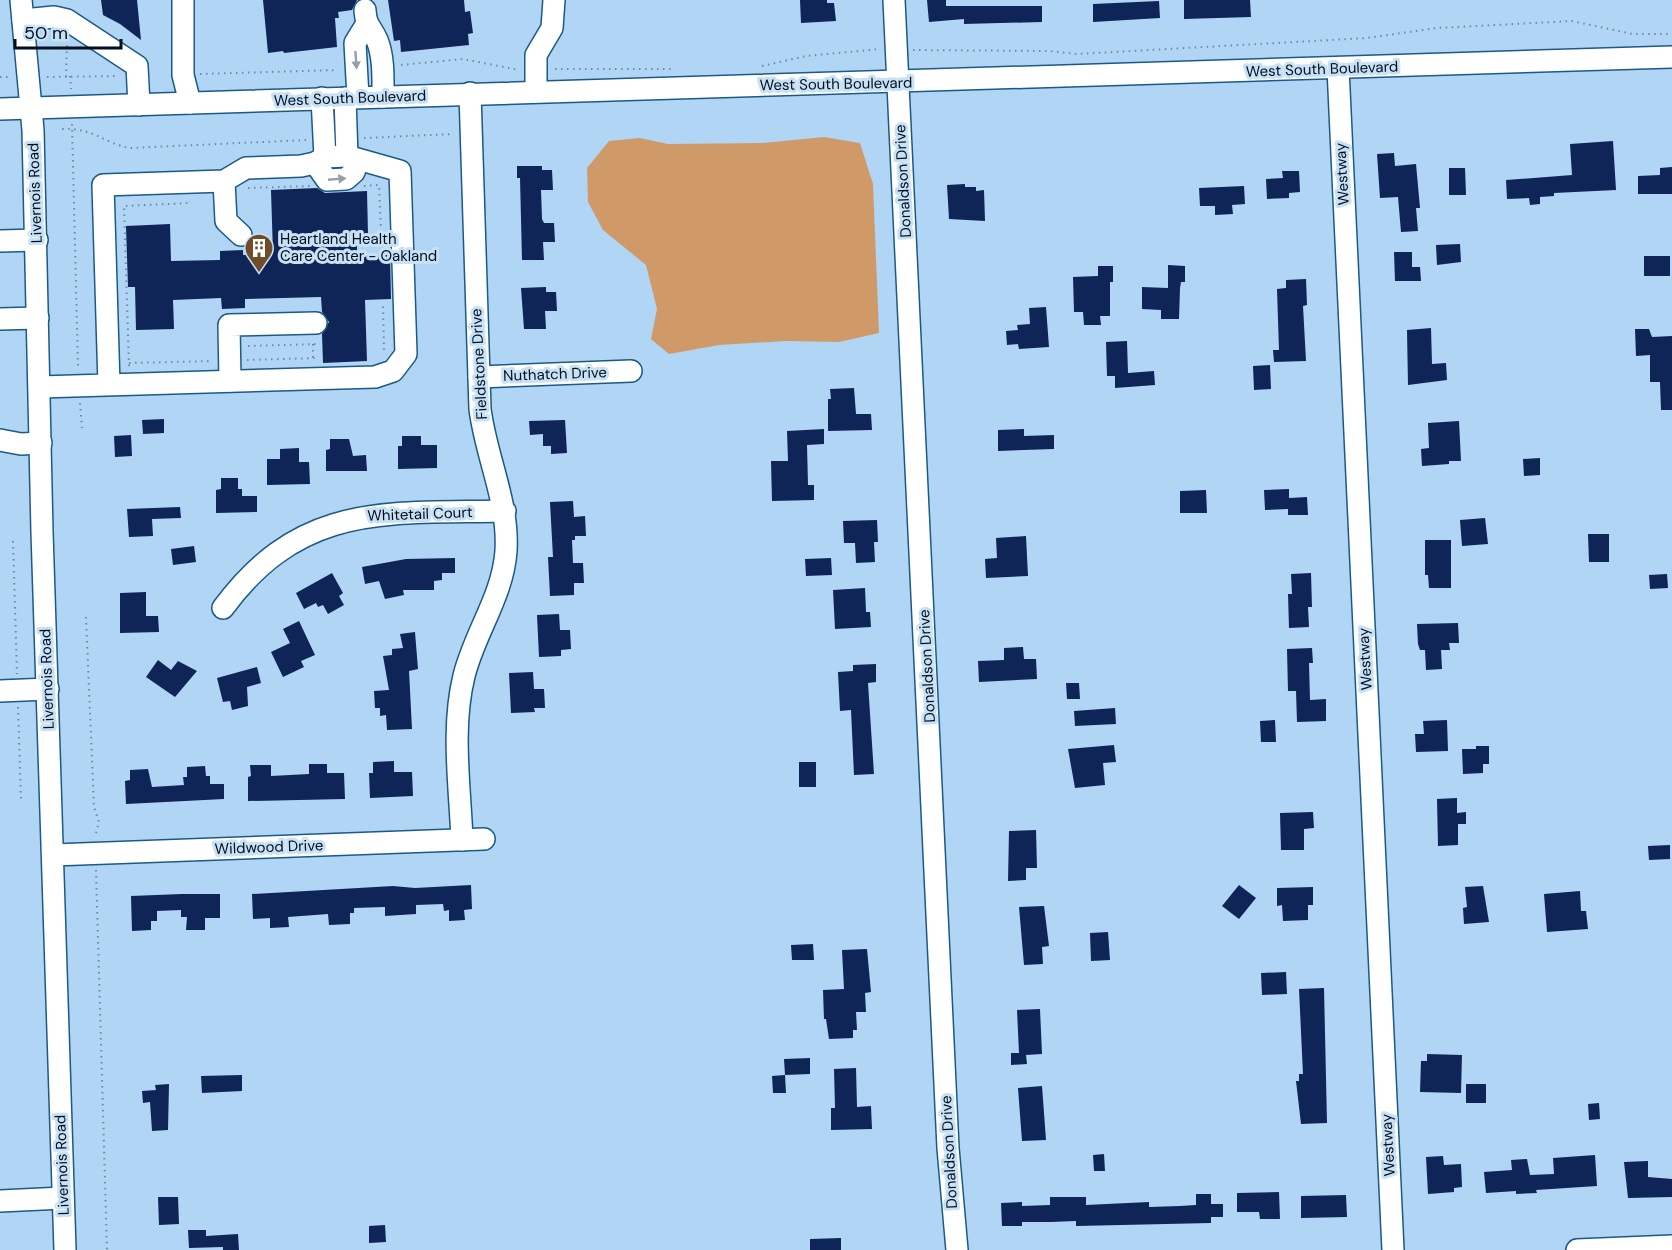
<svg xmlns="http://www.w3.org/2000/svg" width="1672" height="1250" viewBox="0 0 1672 1250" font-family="'DM Sans',sans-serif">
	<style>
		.green { fill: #cf9a68 }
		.building { fill: #0f2457 }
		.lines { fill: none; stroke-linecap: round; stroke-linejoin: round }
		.minor-casing { stroke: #1b5a87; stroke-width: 24 }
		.path { stroke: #6e8aa4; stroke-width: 2; stroke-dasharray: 1.5 4.5; stroke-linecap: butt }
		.minor { stroke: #fff; stroke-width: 21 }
		.oneway { fill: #999fa6 }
		.labels { text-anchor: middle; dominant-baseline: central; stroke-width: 6; stroke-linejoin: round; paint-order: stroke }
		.street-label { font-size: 15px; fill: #000f20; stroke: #c8e1f5 }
		.poi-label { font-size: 15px; fill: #000f20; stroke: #c8e1f5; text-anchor: start }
	</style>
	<rect width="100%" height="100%" fill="#b1d5f4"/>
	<!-- green -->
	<path class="green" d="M824,137L860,143L873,184L879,333L839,342L785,341L719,345L669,354L651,339L657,309L646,265L603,230L588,202L587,168L609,141L640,138L668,144L763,143Z"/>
	<!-- building -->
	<g class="building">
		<path d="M101,0H137L141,40L120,24L103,15Z"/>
		<path d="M263,0H357L352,10L338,12L339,18H335L337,47L284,53L283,51L268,53Z"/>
		<path d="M388,0H464L465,12L470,11L473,33L468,34L469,45L401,52L400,40L394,41Z"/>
		<path d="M800,0H827V3H834L836,21L801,23Z"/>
		<path d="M927,0H946V6H1042V22L964,24V19L929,22Z"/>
		<path d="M1184,0H1250L1251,17L1184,19Z"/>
		<path d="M1159,1L1160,18L1093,22V4Z"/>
		<path d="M1613,141L1616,190L1554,193V196L1540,197V204L1530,205L1529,198L1507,199L1506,180L1572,175L1570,144Z"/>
		<path d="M1394,153L1395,166L1416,164L1420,208H1416L1418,231L1401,232L1398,197L1380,198L1377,154Z"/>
		<path d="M517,166H542V170H552L553,190H541L542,219L544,223H554L555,242H543L544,260H522L520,178H517Z"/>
		<path d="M1672,167V194H1638V176L1660,175V168Z"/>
		<path d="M1449,168H1465L1466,195H1449Z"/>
		<path d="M1282,171H1299L1300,192L1289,193V198L1267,199L1266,179L1283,178Z"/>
		<path d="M965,184V187H976V191L984,190L985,221L949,219L947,185Z"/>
		<path d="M1244,186L1245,204L1232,205L1233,214L1215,215V206H1200L1199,188Z"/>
		<path d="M317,188L325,193L367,191L368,234H357V256L390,255L391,299L365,300L367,361L323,363L322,334L329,322L322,312L321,297L245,299V308L222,309L221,298L173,300L174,329L136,330L135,287H128L126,226L170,224L171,261L220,260V251L243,250V255L273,254L271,190Z"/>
		<path d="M1460,244L1461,262L1437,265L1436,245Z"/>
		<path d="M1394,252H1412V267H1420L1421,281H1395Z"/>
		<rect x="1644" y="256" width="26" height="20"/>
		<path d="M1168,265L1185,266V282H1181L1180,288L1179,319H1161V310L1142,309V287L1168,288Z"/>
		<path d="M1098,266H1113V282H1110V316H1100L1101,325H1084L1083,312H1074L1073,277L1098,276Z"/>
		<path d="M1306,279L1307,305L1303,306L1306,361L1274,362L1273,350H1279L1277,289L1286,288V280Z"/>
		<path d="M546,287V292H556L557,311H545L546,329H524L521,288Z"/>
		<path d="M1046,307L1049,347L1019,349L1018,344L1007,345L1006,331L1018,330L1017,325L1030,324L1029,308Z"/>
		<path d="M1431,328L1432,364L1446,363L1447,380L1408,385L1407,330Z"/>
		<path d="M1635,329H1649L1652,337L1672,336V410H1661L1660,382H1650V355L1636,356Z"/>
		<path d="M1127,341L1128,373L1154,371L1155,385L1115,388V376H1107L1106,342Z"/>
		<path d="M1270,365L1271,389L1254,390L1253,366Z"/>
		<path d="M854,388L856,414H871L872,430L828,431V399H831L830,389Z"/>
		<path d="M164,419V433L143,434L142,420Z"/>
		<path d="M565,420L567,453L551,454V446H543V434L530,435L529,421Z"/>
		<path d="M1459,421L1461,461H1449V464L1422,466L1421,449L1429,448L1428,423Z"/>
		<path d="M824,429V444L807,445L808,485H814V500L772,501L771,461H788L787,431Z"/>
		<path d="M1024,429V436L1054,435V449L998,451V430Z"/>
		<path d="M131,435L132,456L115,457L114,436Z"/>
		<path d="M402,436H421V445H437V468L398,469V446H402Z"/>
		<path d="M330,439H349L353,456L366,455L367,471H326V450L330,449Z"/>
		<path d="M299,448V462H309L310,484L267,485V459H280V449Z"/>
		<path d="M1540,458V475L1524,476L1523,459Z"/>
		<path d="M221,478H238V489H242V496H257V512L216,513V490L221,489Z"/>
		<path d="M1289,489V498L1307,497L1308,515H1288V509L1265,510L1264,490Z"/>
		<path d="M1206,490L1207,513H1180V491Z"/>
		<path d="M573,501L574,517L585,516L586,536H575V540H572L573,563H583L584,583H574V595L550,596L548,557H553L550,502Z"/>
		<path d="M180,507L181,518L152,519L153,536L129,537L127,509Z"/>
		<path d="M1485,518L1488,544L1462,546L1460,520Z"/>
		<path d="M877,520L878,542H874L875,562L856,563L855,543H844L843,521Z"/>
		<path d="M1588,534H1609V562H1589Z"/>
		<path d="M1026,536L1028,576L986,578L985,559L997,558L996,538Z"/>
		<path d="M1425,540H1451V588H1429L1428,575H1425Z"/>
		<path d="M194,546L196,562L173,565L171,549Z"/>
		<path d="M455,558V573H442V580L434,581V590H403L404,595L385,599L379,581L365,584L362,567L406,559Z"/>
		<path d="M831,558L832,575L806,576L805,559Z"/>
		<path d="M332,573L343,593L339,596L344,605L328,614L323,605L318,607L316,603L304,609L296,593Z"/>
		<path d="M1311,573L1312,607H1308L1309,627L1289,628L1288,594H1292L1291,574Z"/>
		<path d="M1667,574L1668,588L1650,589L1649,575Z"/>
		<path d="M865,588L866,612H870L871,627L835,629L833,590Z"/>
		<path d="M146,592V616H158L159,632L120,633V593Z"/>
		<path d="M559,614L560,630H570L571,649L561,650V656L539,657L537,615Z"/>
		<path d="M299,621L315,655L301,661L304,667L283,677L271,652L290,643L283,629Z"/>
		<path d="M1458,623L1459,643H1449L1450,650H1441L1442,669L1426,670L1425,650H1420L1418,644L1417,624Z"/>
		<path d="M415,632L418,669L409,671L412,729L387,730L386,715L380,716V708H375L374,691L389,690L383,656L392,655V649L403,648L400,634Z"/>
		<path d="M1023,647L1024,659H1036L1037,679L979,682L978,661L1004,660V648Z"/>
		<path d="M1312,648L1313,663H1309L1310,700L1326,699V721L1297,722L1296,691H1288L1287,649Z"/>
		<path d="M158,660L171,670L178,661L197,671L175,697L146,677Z"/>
		<path d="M876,664V682L868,683L874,774L854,775L851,710L840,711L838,672L853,671V665Z"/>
		<path d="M257,667L261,683L247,687L248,706L232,710L230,701L223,702L217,678Z"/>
		<path d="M533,672L534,689H544L545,708H534L535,712L511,713L509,673Z"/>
		<path d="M1066,683H1079L1080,699H1067Z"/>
		<path d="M1115,708L1116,724L1075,726L1074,711Z"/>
		<path d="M1275,720L1276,742H1261L1260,721Z"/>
		<path d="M1447,720L1448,751L1416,752L1415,734H1424L1423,721Z"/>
		<path d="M1114,745L1116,762L1103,763L1105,785L1075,788L1068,749Z"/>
		<path d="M1476,746H1489V764H1483V773L1463,774L1462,749H1476Z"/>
		<path d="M394,761V772H412L413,796L370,798L369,773H373V762Z"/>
		<rect x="799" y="762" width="17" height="25"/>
		<path d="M309,764H327V773H344L345,799L248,801V777L251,776L250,765H271V776L309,774Z"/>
		<path d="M205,766L206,776H210V784H224V799L126,804L125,781L130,780V770L148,769L152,787L184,785L183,777H187V767Z"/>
		<path d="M1457,798V813L1466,812V824H1458V845L1438,846L1437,799Z"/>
		<path d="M1313,812L1314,828L1304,829V850H1281L1280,813Z"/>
		<path d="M1036,830L1037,868H1026V880L1008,881L1009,831Z"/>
		<path d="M1670,845V859L1649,860L1648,846Z"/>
		<path d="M471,885L472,909L464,910L465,920L449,921V910L444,911L443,904L416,905V914L385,916V907L354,908V913H350V924L329,925L328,914L288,917L289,927L270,928V918L253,919L252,894L393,886L415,888Z"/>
		<path d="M1239,885L1256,898L1239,919L1222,906Z"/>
		<path d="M1483,886L1489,922L1464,924L1463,908L1467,907L1465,887Z"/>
		<path d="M1313,887V905H1308V920L1283,921L1282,905L1277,906V888Z"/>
		<path d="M1580,891L1581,911H1586L1588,929L1547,932L1544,894Z"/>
		<path d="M182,894H220V918H205V930H186L187,917H181V910L157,911V921H151V930L132,931L131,896Z"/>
		<path d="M1044,906L1049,946L1042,947L1043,964L1024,965L1019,907Z"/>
		<path d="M1108,932L1110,960L1091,961L1090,933Z"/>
		<path d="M813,944L814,960H792L791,945Z"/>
		<path d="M867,949L871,992L865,993L866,1012H856L857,1030H853V1038L829,1039L826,1019H824L823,990L844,989L842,950Z"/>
		<path d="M1286,972L1287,994L1262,995L1261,973Z"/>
		<path d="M1324,988L1327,1123L1301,1124L1296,1081H1299V1074H1303L1299,989Z"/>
		<path d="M1040,1009L1042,1054L1026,1055L1027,1064L1011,1065V1053H1019L1017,1010Z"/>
		<path d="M1427,1054L1462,1055L1461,1093L1420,1092L1421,1061H1427Z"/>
		<path d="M810,1058V1074L785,1075L784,1059Z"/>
		<path d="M856,1068L857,1107L871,1106L872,1129L831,1130V1108H835L834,1069Z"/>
		<path d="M242,1075V1091L202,1093L201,1076Z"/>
		<path d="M785,1075L786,1093H773L772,1076Z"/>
		<path d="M169,1084L168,1130L152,1131L150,1102L143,1103L142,1091L156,1090L155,1085Z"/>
		<rect x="1466" y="1084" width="20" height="19"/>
		<path d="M1042,1086L1046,1140L1022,1141L1018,1088Z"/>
		<path d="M1599,1103L1600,1119L1589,1120L1588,1104Z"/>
		<path d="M1104,1154L1105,1171H1094L1093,1155Z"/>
		<path d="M1595,1155L1597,1186L1536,1190L1537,1193L1516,1194V1191L1486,1193L1484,1172L1512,1170L1511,1160L1527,1159L1530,1175L1554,1174L1553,1158Z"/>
		<path d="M1443,1156L1444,1165L1461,1164L1462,1187L1454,1188V1192L1428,1194L1426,1157Z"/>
		<path d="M1648,1161V1177L1672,1179V1197L1628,1198L1624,1162Z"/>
		<path d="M1279,1192L1280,1219H1260L1259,1212H1237V1193Z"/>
		<path d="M1196,1194H1211V1204H1223V1217H1211V1223L1076,1226V1221L1051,1222H1022V1226H1002L1001,1203L1022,1202V1206L1050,1205V1197H1086V1205L1149,1202V1207L1180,1206L1196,1205Z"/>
		<path d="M1346,1195L1347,1217L1301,1218V1196Z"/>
		<path d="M158,1197H178L179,1224L159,1225Z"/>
		<path d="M385,1225L386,1242L369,1243V1226Z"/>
		<path d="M188,1230H206V1236L238,1234L239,1250H223V1247L189,1248Z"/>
		<path d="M841,1238V1250H810V1239Z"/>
	</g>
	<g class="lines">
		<!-- minor casing -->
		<g class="minor-casing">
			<g id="minor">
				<path d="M21,0L33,130L42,532L65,1250"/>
				<path d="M183,0V75L190,103"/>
				<path d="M894,0L948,1148L957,1250"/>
				<path d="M365,10C366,27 371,26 377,40C384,57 383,79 383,97"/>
				<path d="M23,20L54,17L67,20L137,66L139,105"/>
				<path d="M1338,68L1393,1250"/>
				<path d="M536,92V55L552,28L554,0"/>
				<path d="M358,97L355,43L366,25"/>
				<path d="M322,98L325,157"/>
				<path d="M345,98L347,156"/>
				<path d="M0,109L1672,57"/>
				<path d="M315,163L327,180L346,179L354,172L358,161"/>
				<path d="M224,181L226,221L241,235"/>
				<path d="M0,241L37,240"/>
				<path d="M0,319L38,318"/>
				<path d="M479,377L631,371"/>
				<path d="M230,381L229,325L316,323"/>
				<path d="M40,387L375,377L393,371L406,354L400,171L347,156L325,157L315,163L301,166L246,168L224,181L103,185L109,385"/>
				<path d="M0,440L21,444L41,443"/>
				<path d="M223,608C302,501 387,514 505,511"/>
				<path d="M0,691L48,689"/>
				<path d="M462,840C460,787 451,728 464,676C474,634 503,596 506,551C509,502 486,457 480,409L470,93"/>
				<path d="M53,855L484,839"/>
				<path d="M0,1201L63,1198"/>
				<path d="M1577,1250L1672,1246"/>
			</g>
		</g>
		<!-- path -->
		<g class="path">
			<path d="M913,50L1049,51L1077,54L1367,38L1437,28L1572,21L1633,34H1672"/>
			<path d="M401,65L463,59L519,70"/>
			<path d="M762,66L806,56L880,49"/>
			<path d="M555,69H675"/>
			<path d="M200,74L338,70"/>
			<path d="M70,76L71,89"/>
			<path d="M0,77H11"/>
			<path d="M47,77L119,76"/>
			<path d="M66,77L67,42"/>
			<path d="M72,124L78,367"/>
			<path d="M62,129C96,128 102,143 130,148L307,140"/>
			<path d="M364,138L454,134"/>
			<path d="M364,186L379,185L381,232H385"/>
			<path d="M248,188L311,186"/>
			<path d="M313,344V358"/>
			<path d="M248,346L318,344"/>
			<path d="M384,350L383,306H386"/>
			<path d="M247,360L317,358"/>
			<path d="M129,363L213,361"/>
			<path d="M129,366L124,206L190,203V201"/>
			<path d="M80,403L82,428"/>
			<path d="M13,541L17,674"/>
			<path d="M86,617L94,807L99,822L95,837"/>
			<path d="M18,707L21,800"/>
			<path d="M96,870L107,1250"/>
		</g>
		<!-- minor -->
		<use href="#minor" class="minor"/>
	</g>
	<!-- one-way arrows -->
	<defs><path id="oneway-solid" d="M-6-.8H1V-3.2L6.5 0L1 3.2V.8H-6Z" transform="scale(1.5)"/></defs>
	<g class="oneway">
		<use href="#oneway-solid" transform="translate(356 60) rotate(86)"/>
		<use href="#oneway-solid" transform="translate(337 179) rotate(-5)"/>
	</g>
	<!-- icons -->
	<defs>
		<g id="building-pin" transform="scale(1.5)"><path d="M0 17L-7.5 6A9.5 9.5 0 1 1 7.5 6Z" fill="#714c28" stroke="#c8e1f5"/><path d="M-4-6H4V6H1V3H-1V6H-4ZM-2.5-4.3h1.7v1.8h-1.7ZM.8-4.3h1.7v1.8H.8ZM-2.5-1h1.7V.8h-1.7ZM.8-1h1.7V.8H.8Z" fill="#fff"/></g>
	</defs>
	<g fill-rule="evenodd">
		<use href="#building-pin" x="259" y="248"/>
	</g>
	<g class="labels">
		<!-- street labels -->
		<g class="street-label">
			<text transform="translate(1322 69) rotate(-2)">West South Boulevard</text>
			<text transform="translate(836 84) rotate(-1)">West South Boulevard</text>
			<text transform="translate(350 98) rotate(-2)">West South Boulevard</text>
			<text transform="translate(1342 174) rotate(-93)">Westway</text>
			<text transform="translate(903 181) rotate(-93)">Donaldson Drive</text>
			<text transform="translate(35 193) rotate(-92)">Livernois Road</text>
			<text transform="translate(479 364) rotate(-93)">Fieldstone Drive</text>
			<text transform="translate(555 374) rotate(-2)">Nuthatch Drive</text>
			<text transform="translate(420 514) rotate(-2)">Whitetail Court</text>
			<text transform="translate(1365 659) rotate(-93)">Westway</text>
			<text transform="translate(927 666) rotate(-93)">Donaldson Drive</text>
			<text transform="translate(47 679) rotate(-92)">Livernois Road</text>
			<text transform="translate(269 847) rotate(-2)">Wildwood Drive</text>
			<text transform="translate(1388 1145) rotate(-93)">Westway</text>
			<text transform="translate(949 1152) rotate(-93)">Donaldson Drive</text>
			<text transform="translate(62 1165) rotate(-92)">Livernois Road</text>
		</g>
		<!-- poi labels -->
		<g class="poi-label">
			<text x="280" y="239">Heartland Health<tspan x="280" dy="17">Care Center - Oakland</tspan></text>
		</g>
	</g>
	<!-- scale -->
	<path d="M15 39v9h106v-9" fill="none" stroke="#000f20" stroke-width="3"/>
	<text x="24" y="39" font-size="18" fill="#000f20" stroke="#c8e1f5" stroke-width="4.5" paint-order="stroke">50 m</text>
</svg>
